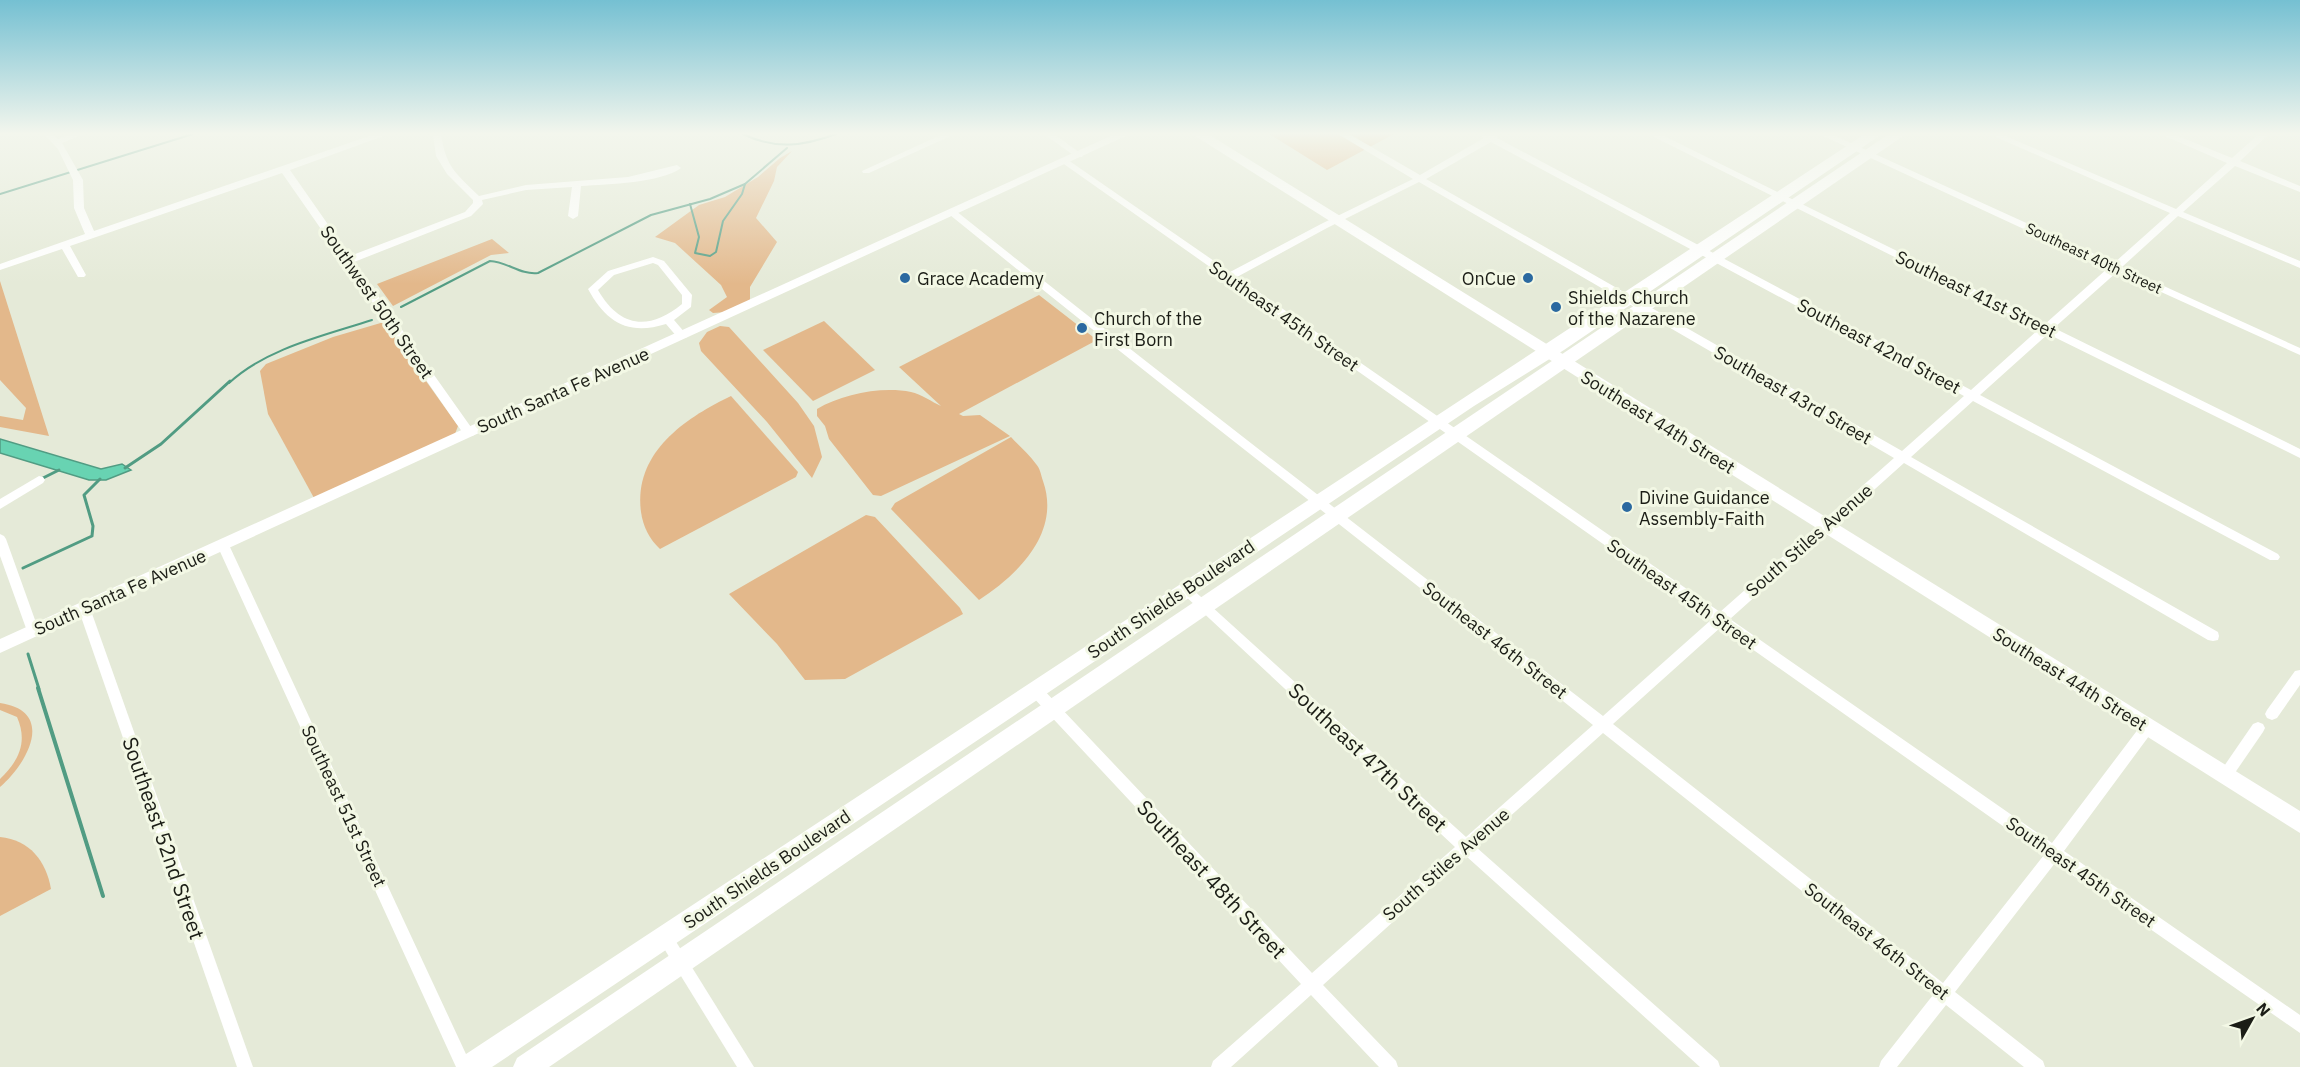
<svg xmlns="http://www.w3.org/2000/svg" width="2300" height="1067" viewBox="0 0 2300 1067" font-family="'IBM Plex Sans',sans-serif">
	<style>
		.green { fill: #e3b88b }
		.water { fill: #68d3b2; stroke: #519c83; stroke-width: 1.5 }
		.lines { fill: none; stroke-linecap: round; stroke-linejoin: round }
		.stream-far2 { stroke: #519c83; stroke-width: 2 }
		.stream-far1 { stroke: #519c83; stroke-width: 3 }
		.stream { stroke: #519c83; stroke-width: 4 }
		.minor { fill: #fff; fill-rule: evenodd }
		.tertiary { fill: #fff; fill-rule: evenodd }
		.secondary { fill: #fff; fill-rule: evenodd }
		.primary { fill: #fff; fill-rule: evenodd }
		.poi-dot { fill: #2b69a0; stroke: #f3f8e5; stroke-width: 2 }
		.labels { text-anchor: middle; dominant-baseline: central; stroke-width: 6; stroke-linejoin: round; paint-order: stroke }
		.far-street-label { font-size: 15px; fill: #1b1d16; stroke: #f3f8e5 }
		.poi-label { font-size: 18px; fill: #1b1d16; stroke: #f3f8e5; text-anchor: start }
		.street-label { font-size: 18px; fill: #1b1d16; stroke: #f3f8e5 }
		.near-street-label { font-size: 21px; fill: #1b1d16; stroke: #f3f8e5 }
	</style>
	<rect width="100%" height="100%" fill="#e5ead8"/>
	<!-- green -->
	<g class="green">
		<path d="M1269,134H1394L1327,170Z"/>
		<path d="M792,151L777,167L774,181L756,218L777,242L750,287V301L727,312L713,313L709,310L727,297L721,285L675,243L655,237L699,205L725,197L758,177L780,158Z"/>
		<path d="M492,239L509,253L491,255L393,306L377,284Z"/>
		<path d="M0,281L49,436L0,427V416L23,420L26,408L0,380Z"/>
		<path d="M1039,295L1097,340L959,414L963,416L980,415L1010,436L881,496L873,495L829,439L825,426L817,416V409C842,394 882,386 911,392C921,394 932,402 941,406L899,367Z"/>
		<path d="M824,321L875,370L813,401L763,350Z"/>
		<path d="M384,322L458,426L455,434L314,498L268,414L260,371L266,364L333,337Z"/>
		<path d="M720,326L729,327L798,403L814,426L822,457L812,478L767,422L701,351L699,343L707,332Z"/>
		<path d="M731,396L798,472L796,477L660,549C649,539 643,526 641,512C633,453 685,418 731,396Z"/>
		<path d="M1011,437C1019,446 1029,454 1036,464C1040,468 1041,475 1043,481C1061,532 1019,574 979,600L891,509L895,503Z"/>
		<path d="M866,515L875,517L960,608L963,614L845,679L805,680L777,644L729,594Z"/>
		<path d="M0,703C56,711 28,763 0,787V779C19,761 28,742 17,717L0,710Z"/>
		<path d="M0,837C30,840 46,861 51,889L0,916Z"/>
	</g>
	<!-- water -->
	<path class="water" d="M0,439L101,469L122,464L131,470L106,480H89L0,453Z"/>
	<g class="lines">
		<!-- stream-far2 -->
		<g class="stream-far2">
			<path d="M743,134C775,150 804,146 836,134"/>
			<path d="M0,194L193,134"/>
			<path d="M690,204L699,237L695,253L710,256L716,252L723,221L742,194L745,184"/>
			<path d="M401,307L490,261C508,262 520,275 538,273L651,215L710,199L745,184L787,148"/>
			<path d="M229,383C267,348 323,336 372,320"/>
		</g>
		<!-- stream-far1 -->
		<g class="stream-far1">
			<path d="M125,468L161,444L230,381"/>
			<path d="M41,479L59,470"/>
			<path d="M23,568L92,536L93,526L84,495L100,479"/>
			<path d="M28,654L39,689"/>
		</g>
		<!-- stream -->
		<path class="stream" d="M38,688L103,896"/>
		<!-- minor -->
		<g class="minor">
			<path d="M44,134H53L58,139L70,134H83L62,143L83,180L84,208L94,231L375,134H389L290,170L350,256L465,212L473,203V200L447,174L436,156L433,134H441C446,168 456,173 479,196L526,185L628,177L677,165L681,168C661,183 608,184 581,186L578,216L573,219L568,216L572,187L526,190L482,200L483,204L471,216L354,262L473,430L475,433L473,436H465L282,173L70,246L86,275L84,277H78L62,249L0,270V264L85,234L74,208L73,180L58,149Z"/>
			<path d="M943,134H955L869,173H863L862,171Z"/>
			<path d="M1044,134H1054L1083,155L1082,157H1076Z"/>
			<path d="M1338,134H1349L1420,175L1484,138L1479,134H1497V138L1971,390L2039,329L1648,134H1660L2045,324L2108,268L1819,134H1831L2114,263L2170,213L1989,134H2001L2176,209L2227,163L2160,134H2173L2232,158L2259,134H2269L2240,161L2300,186V192L2235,166L2183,212L2300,261V268L2178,216L2122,267L2300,348V355L2117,272L2054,328L2300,449V458L2048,334L1980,395L2278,554L2280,557L2278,560H2270L1973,401L1911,457L2218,632L2219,636L2218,640L2213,641L2208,640L1904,463L1730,619L2052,843L2142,724L2147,722L2152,724L2154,728L2152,732L2064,851L2300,1015V1033L2055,863L1955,992L2043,1061L2045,1067H2024L1946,1005L1897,1067H1879L1881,1061L1933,995L1603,733L1476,847L1718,1061L1720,1067H1700L1466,856L1323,985L1396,1061L1398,1067H1379L1311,995L1231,1067H1211L1213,1061L1301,984L1030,694L1028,690L1030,686L1035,684L1040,686L1312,973L1455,847L1182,593L1180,590L1182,587H1190L1466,837L1593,725C1379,554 1162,387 950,215V211H956C1170,382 1387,548 1603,716L1711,620L1061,162L1062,160H1068L1230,272L1321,224L1413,179ZM1491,142L1964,396L1902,451L1426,179ZM1419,182L1894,458L1720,612L1237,277L1327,228ZM1721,627L2044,855L1943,983L1613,724Z"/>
			<path d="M653,257L664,261L692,295L691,307L674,320L686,334L687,336L686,338H678L666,324C628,336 606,322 588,289L608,271ZM653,263L658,265L682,295V304C649,331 620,328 598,290L614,275Z"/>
			<path d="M39,476L43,477L45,480L43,483L0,509V499Z"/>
			<path d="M0,534L4,536L6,539L39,631L38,635L33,636L28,635L27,631L0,556Z"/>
			<path d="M223,540L227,542L229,545L472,1067H456L217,545L219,542Z"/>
			<path d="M84,603L88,604L90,608L253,1067H237L78,608L80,604Z"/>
			<path d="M2300,670V685L2277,718L2272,720L2267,718L2265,714L2267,710L2295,671Z"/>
			<path d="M2258,722L2263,724L2265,728L2263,732L2230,780L2225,782L2220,780L2218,776L2220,772L2253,724Z"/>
			<path d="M665,930L670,932L754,1067H737L660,942L657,937L660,932Z"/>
		</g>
		<!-- tertiary -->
		<path class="tertiary" d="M1115,134H1130L0,653V639Z"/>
		<!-- secondary -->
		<path class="secondary" d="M1192,134H1208L2300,811V833Z"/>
		<!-- primary -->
		<g class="primary">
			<path d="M1865,134H1882L1564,350L1474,406L492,1067H456L460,1058Z"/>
			<path d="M1889,134H1906L549,1067H513L517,1058Z"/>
		</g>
	</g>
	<!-- sky -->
	<linearGradient id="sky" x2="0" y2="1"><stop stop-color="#75c0d2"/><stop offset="0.47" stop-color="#f3f6ed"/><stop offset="1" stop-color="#f3f6ed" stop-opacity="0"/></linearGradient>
	<rect width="2300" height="284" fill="url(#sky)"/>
	<!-- markers -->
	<g class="poi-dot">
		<circle cx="905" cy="278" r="6"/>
		<circle cx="1528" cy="278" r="6"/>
		<circle cx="1556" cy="307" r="6"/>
		<circle cx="1082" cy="328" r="6"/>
		<circle cx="1627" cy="507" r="6"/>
	</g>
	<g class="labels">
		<!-- far-street labels -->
		<g class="far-street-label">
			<text transform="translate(2094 258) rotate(25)">Southeast 40th Street</text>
		</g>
		<!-- poi labels -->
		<g class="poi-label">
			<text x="917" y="278">Grace Academy</text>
			<text x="1516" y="278" text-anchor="end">OnCue</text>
			<text x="1568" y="297">Shields Church<tspan x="1568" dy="21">of the Nazarene</tspan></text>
			<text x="1094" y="318">Church of the<tspan x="1094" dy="21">First Born</tspan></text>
			<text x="1639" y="497">Divine Guidance<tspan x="1639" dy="21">Assembly-Faith</tspan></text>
		</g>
		<!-- street labels -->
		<g class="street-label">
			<text transform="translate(1976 294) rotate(26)">Southeast 41st Street</text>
			<text transform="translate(377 302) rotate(55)">Southwest 50th Street</text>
			<text transform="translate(1284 316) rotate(35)">Southeast 45th Street</text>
			<text transform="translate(1879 346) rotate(28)">Southeast 42nd Street</text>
			<text transform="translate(563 390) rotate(-24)">South Santa Fe Avenue</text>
			<text transform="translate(1793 395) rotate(30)">Southeast 43rd Street</text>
			<text transform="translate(1658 422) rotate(32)">Southeast 44th Street</text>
			<text transform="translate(1809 540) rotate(-41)">South Stiles Avenue</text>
			<text transform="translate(120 592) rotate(-24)">South Santa Fe Avenue</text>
			<text transform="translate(1682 594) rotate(35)">Southeast 45th Street</text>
			<text transform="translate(1171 599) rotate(-34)">South Shields Boulevard</text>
			<text transform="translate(1495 640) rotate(38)">Southeast 46th Street</text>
			<text transform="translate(2070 679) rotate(32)">Southeast 44th Street</text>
			<text transform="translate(344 806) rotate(65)">Southeast 51st Street</text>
			<text transform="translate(1446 864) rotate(-41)">South Stiles Avenue</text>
			<text transform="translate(767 869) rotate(-34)">South Shields Boulevard</text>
			<text transform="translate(2081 872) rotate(35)">Southeast 45th Street</text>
			<text transform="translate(1877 941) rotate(38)">Southeast 46th Street</text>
		</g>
		<!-- near-street labels -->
		<g class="near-street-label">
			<text transform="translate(1368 757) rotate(43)">Southeast 47th Street</text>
			<text transform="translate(164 838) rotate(71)">Southeast 52nd Street</text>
			<text transform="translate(1212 879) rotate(47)">Southeast 48th Street</text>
		</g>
	</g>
	<!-- north arrow -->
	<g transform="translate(2252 1019) rotate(50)" stroke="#f3f8e5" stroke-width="4.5" paint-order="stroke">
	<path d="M0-4.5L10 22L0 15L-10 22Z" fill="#1b1d16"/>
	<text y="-9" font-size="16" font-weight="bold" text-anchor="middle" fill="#1b1d16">N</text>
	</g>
</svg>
